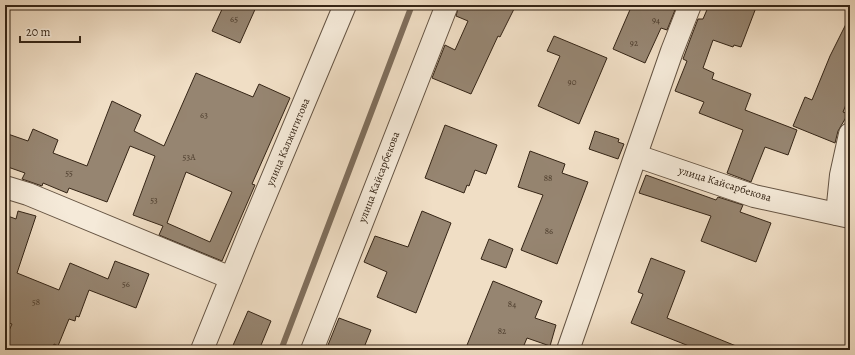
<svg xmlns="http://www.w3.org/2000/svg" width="855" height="355" viewBox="0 0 855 355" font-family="Alegreya,serif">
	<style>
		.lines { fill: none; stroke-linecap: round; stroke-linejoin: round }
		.stream { stroke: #7f6e5c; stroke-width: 6 }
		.building { fill: #968571; stroke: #352516; fill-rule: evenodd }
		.minor-casing { stroke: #645342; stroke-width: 24 }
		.minor { stroke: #f5ead9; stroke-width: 22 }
		.labels { text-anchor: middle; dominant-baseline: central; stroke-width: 3; stroke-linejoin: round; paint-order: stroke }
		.number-label { font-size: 9px; fill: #4d3d2d }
		.street-label { font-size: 11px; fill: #352516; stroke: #f5ead9 }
	</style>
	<rect width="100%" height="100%" fill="#f0dec5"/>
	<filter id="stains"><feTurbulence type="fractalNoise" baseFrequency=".005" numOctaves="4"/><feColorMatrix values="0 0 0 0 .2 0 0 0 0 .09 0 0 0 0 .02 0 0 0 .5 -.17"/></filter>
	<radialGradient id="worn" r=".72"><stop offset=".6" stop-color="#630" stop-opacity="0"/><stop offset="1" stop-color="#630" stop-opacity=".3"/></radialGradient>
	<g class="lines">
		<!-- stream -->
		<path class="stream" d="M281,350L412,5"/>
	</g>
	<!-- building -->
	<g class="building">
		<path d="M224,5H257L240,43L212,31Z"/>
		<path d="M459,5H516L500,37L498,36L471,94L432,78L445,45L455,50L468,21L456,16Z"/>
		<path d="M632,5H672L670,9L675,10L667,30L661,28L645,63L613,49Z"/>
		<path d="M709,5H757L741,47L734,45L733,47L713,40L703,68L714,73L712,79L751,94L745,110L797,130L788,155L765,147L751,182L727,173L743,130L699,113L704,102L675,91L687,61L683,59L690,40L698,19H703Z"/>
		<path d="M850,16V95L843,112L848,114L838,131L835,143L793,126L805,97L812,100L830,56Z"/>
		<path d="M554,36L607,58L579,124L538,106L560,56L547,51Z"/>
		<path d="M196,73L253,97L259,84L290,98L252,184L255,185L222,261L159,235L163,226L133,215L155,156L130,146L107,202L69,188L67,193L43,183L42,186L22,179L25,173L5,166V133L28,141L33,129L58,140L53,153L87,166L112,101L141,115L134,131L164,146ZM186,172L232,192L210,242L167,223Z"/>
		<path d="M445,125L497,145L486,174L475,170L469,186L467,185L464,193L425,178Z"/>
		<path d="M595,131L619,139L618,142L624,144L618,159L589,149Z"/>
		<path d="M530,151L565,164L562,173L588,182L557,264L521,250L543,195L518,187Z"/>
		<path d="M646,175L716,200L718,197L743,205L740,212L771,223L756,262L701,241L711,216L639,193Z"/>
		<path d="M18,211L36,216L17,273L59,290L70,263L108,279L115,261L149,274L136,308L89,290L79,317L76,316L75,321L69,319L58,346L54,344L52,350H5V339L12,324L5,322V215L16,219Z"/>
		<path d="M422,211L451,223L416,313L377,297L387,272L364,262L375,236L408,247Z"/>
		<path d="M489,239L513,249L506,268L481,259Z"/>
		<path d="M651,258L685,271L667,318L746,350H699L631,323L643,294L638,292Z"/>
		<path d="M493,281L542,301L535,318L556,325L550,346L527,338L522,350H465Z"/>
		<path d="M248,311L271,321L259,350H231Z"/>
		<path d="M339,318L371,330L363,350H326Z"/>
	</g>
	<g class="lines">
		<!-- minor casing -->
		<g class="minor-casing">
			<g id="minor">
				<path d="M637,156L754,196L850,217"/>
				<path d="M5,187L28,194L231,278"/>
				<path d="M837,214L841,175L850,134"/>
				<path d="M202,350L249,234L345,5"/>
				<path d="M312,350L447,5"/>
				<path d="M568,350L672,51L690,5"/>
			</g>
		</g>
		<!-- minor -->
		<use href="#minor" class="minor"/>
	</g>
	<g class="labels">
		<!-- number labels -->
		<g class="number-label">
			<text x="234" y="19">65</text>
			<text x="656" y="20">94</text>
			<text x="634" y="43">92</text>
			<text x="572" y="82">90</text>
			<text x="204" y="115">63</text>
			<text x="189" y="157">53А</text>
			<text x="69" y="173">55</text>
			<text x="548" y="178">88</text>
			<text x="154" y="200">53</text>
			<text x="549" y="231">86</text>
			<text x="126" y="284">56</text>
			<text x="36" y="302">58</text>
			<text x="512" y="304">84</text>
			<text x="502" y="331">82</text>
		</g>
		<!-- street labels -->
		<g class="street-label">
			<text transform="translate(288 142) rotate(-67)">улица Калжигитова</text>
			<text transform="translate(379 177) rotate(-69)">улица Кайсарбекова</text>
			<text transform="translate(725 184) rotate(17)">улица Кайсарбекова</text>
		</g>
	</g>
	<!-- margin -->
	<rect width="855" height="355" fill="none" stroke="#f0dec5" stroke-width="20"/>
	<rect x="6" y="6" width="843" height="343" fill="none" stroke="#352516" stroke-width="2"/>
	<rect x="10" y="10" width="835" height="335" fill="none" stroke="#352516"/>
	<!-- scale -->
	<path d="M20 36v6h60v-6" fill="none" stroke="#352516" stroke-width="2"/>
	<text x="26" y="36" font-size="12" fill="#352516" stroke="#f5ead9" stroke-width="3" paint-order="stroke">20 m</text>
	<rect width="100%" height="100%" filter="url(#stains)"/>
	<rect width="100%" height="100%" fill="url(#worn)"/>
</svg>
